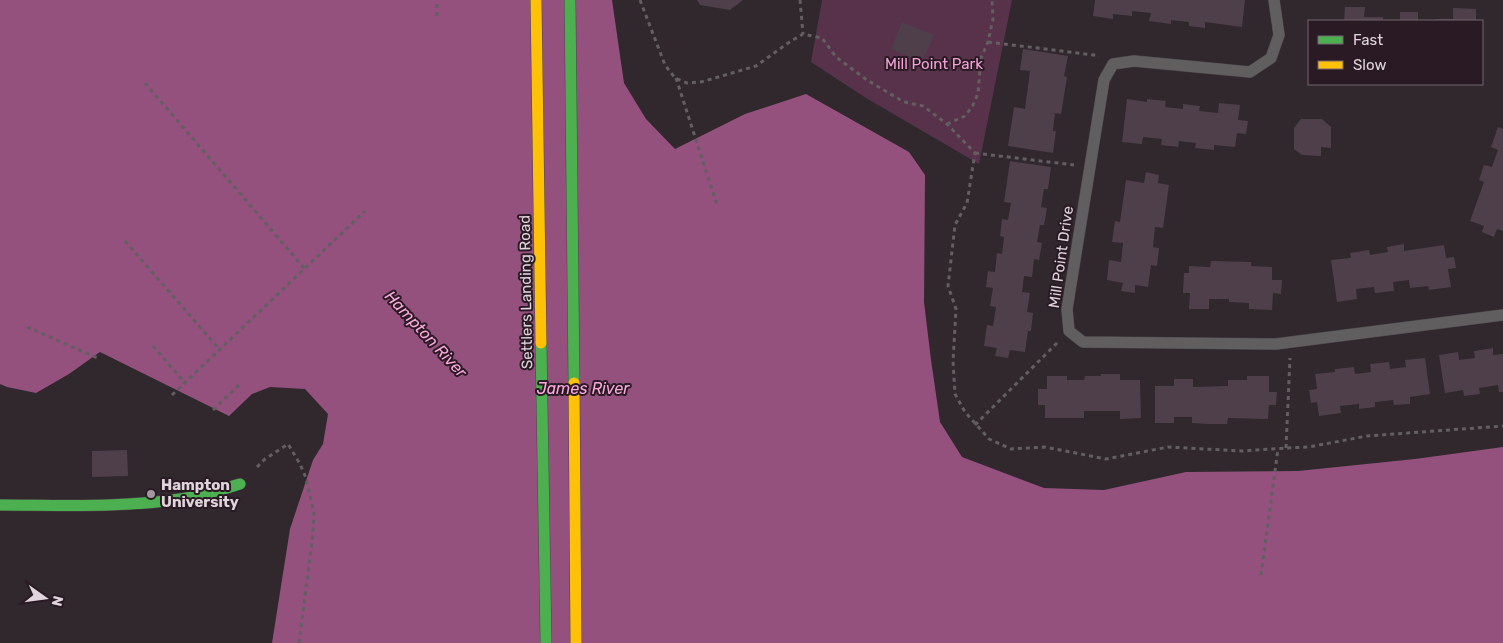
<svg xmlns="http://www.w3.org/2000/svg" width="1503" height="643" viewBox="0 0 1503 643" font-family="Rubik,sans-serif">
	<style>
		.green { fill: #57324a }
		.water { fill: #94517d }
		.building { fill: #4f3f4a }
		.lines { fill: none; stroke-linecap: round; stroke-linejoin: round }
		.lane-casing { stroke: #4b4549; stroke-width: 12 }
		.fast-casing { stroke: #4b4549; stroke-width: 12 }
		.slow-casing { stroke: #4b4549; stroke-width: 12 }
		.path { stroke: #635e61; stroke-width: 3; stroke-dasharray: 4 4; stroke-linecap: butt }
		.lane { stroke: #605e5f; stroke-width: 11 }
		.fast { stroke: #4caf50; stroke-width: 11 }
		.slow { stroke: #ffc107; stroke-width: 11 }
		.poi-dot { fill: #a2989e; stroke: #2a1a24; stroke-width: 2 }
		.labels { text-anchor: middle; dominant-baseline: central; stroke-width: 4; stroke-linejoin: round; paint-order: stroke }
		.park-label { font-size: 15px; fill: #f4a3d7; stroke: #2a1a24 }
		.street-label { font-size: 15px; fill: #e0d5db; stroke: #2a1a24 }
		.poi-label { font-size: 15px; font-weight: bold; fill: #e0d5db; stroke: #2a1a24; text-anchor: start }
		.water-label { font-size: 16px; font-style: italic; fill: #fbaade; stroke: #2a1a24 }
	</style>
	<rect width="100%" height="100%" fill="#30282d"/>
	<!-- green -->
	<path class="green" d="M822,0H1012L979,164L866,98L811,62Z"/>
	<!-- water -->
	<path class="water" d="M0,0H612L624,83L646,119L675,149L745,114L806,94L909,152L925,175L924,302L931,360L940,422L962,457L1044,488L1104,490L1186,472L1298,471L1415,459L1503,447V643H272L290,529L313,460L323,444L328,414L305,389L270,387L252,394L229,416L100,352L69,374L36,393L7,387L0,384Z"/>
	<!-- building -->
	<g class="building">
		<path d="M697,0H743L730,10L700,5Z"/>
		<path d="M1095,0H1245L1242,27L1205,22V28L1189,26V22L1171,20V24L1149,21L1151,13L1132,11V16L1113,14V19L1093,16Z"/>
		<path d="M1345,7H1365L1364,17H1383V21H1344Z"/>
		<path d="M1453,8L1476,9V21H1435V19H1453Z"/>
		<rect x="1400" y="12" width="18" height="9"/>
		<path d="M902,22L934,35L922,62L891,49Z"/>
		<path d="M1023,49L1068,56L1064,76L1067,77L1061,114L1055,113L1053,131H1056L1053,153L1008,146L1014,107L1025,109L1030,71L1020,70Z"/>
		<path d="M1127,99L1147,102V99L1166,101L1165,107L1183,109V104L1200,106L1199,111L1218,113L1219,103L1240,105L1238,120L1248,121L1246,134L1237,133L1235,147L1214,145V150L1195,148L1196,143L1179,141L1178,147L1161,145L1162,139L1143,137L1142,144L1122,142Z"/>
		<path d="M1301,119H1322L1331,127V148L1321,147V156L1302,155L1294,149V128Z"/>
		<path d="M1498,127L1503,129V231L1497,229L1494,237L1482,232L1484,226L1470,221L1484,182L1479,180L1484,165L1492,167L1498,150L1491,147Z"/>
		<path d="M1010,161L1051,167L1048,189H1044L1041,207L1047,208L1044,225H1040L1037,242L1042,243L1039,260L1034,259L1032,277L1024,276L1022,292L1030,293L1027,312L1033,313L1031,331H1028L1025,352L1010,350L1008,358L995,356L997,348L984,346L987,325L993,326L996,307L990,306L993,288L986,287L988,271L995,272L997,253L1002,254L1004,237L1000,236L1002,219L1008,220L1011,203L1004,202Z"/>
		<path d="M1146,172L1159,175L1158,183L1169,185L1163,228L1155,227L1153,247L1159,248L1157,266L1151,265L1148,287L1135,285V293L1121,291L1123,283L1107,280L1109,260L1121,262L1123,243L1112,242L1115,221L1120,222L1126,180L1144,183Z"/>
		<path d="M1404,244V251L1444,245L1446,258L1454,257L1456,268L1448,269L1451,287L1429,290L1428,286L1410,288L1409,280L1393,282L1394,291L1375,293L1374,287L1356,289L1357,299L1337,302L1331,260L1351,258L1350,253L1369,250L1370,255L1388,252L1387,247Z"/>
		<path d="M1211,261L1251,262V266L1272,267V280H1282L1281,294L1273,293L1272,310L1249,309V303L1229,302V299H1209V309H1189L1190,293H1183L1184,273H1189V266L1210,267Z"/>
		<path d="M1493,348V355L1503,354V392H1499L1498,385L1479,388L1480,394L1464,396L1463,390L1445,393L1439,355L1458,352L1459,360L1475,358L1474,351Z"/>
		<path d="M1425,358L1430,394L1410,397V404L1394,405L1393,400L1375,402V407L1359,409V404L1340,406L1341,413L1319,416L1317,402L1311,403L1309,390L1317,389L1315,374L1335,372V369L1354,367L1355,374L1371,372L1370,364L1389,362L1390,369L1406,367L1405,360Z"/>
		<path d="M1101,374H1120V380H1140L1141,418L1120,419V411H1084V418H1045V405H1038V389H1047V376H1067V380H1084L1085,376H1101Z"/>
		<path d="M1247,376H1269V392H1277L1276,405H1269L1268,419L1228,418L1227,424H1209L1192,423V417H1174V423H1155V386H1174V379H1193V387L1228,386V380H1247Z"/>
		<path d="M127,450L128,476L92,477V451Z"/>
	</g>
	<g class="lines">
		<!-- lane casing -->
		<g class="lane-casing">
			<path id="lane" d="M1274,0L1279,35L1271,58L1250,72L1134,61L1113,64L1104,80L1067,309L1069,331L1083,342L1276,344L1503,315"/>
		</g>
		<!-- fast casing -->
		<g class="fast-casing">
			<g id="fast">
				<path d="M570,0L574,383"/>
				<path d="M541,343L546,643"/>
				<path d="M0,505C60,505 121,508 180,499C201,496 220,490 240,484"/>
			</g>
		</g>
		<!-- slow casing -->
		<g class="slow-casing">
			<g id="slow">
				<path d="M536,0L541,343"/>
				<path d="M574,383L576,643"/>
			</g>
		</g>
		<!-- path -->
		<g class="path">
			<path d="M640,0L665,65L675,78L687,83L701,82L756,66L788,43L803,34L822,38L836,57L867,80L904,102L923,106L947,124L975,153L967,203L955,225L948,286L956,309L953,361L955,394L965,412L989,439L1011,449L1045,447L1106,459L1168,447L1242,451L1286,448L1309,447L1367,436L1503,426"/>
			<path d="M800,0L803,34"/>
			<path d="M437,16V0"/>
			<path d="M988,42L1094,55L1099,57"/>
			<path d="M676,78L717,205"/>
			<path d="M145,83L305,269"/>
			<path d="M947,124L965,116L973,105L978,93L981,58L988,42L993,19L992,0"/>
			<path d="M975,153L1074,165"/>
			<path d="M125,241L220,350"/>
			<path d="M27,327L100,359"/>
			<path d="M153,346L185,383"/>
			<path d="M172,395L365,211"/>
			<path d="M213,410L239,385"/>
			<path d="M975,425L1058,342"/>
			<path d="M1286,448L1290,358"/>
			<path d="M257,467L265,459L288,444L300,464L306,478L314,513L313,533L299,643"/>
			<path d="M1261,575L1278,449"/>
		</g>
		<!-- lane -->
		<use href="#lane" class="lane"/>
		<!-- fast -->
		<use href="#fast" class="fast"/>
		<!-- slow -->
		<use href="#slow" class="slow"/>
	</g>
	<!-- markers -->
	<circle class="poi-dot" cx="151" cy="494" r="5"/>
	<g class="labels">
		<!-- park labels -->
		<g class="park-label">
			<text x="934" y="64">Mill Point Park</text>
		</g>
		<!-- street labels -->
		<g class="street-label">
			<text transform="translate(1061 257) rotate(-82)">Mill Point Drive</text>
			<text transform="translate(526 292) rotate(-91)">Settlers Landing Road</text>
		</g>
		<!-- poi labels -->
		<g class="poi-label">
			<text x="161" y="485">Hampton<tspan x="161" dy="17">University</tspan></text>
		</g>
		<!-- water labels -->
		<g class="water-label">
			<text transform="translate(426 334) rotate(47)">Hampton River</text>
			<text x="583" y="388">James River</text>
		</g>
	</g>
	<!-- legend -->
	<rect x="1308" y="20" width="175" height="65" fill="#2a1a24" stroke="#73656d"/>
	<rect x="1318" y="36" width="25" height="8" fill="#4caf50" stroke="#73656d"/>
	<text x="1353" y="45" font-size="15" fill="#e0d5db">Fast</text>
	<rect x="1318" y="61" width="25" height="8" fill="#ffc107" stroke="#73656d"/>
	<text x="1353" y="70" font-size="15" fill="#e0d5db">Slow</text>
	<!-- north arrow -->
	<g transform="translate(45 598) rotate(104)" stroke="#2a1a24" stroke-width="4" paint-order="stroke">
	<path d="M0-4L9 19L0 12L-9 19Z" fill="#e0d5db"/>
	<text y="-8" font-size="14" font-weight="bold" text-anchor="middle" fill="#e0d5db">N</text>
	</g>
</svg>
